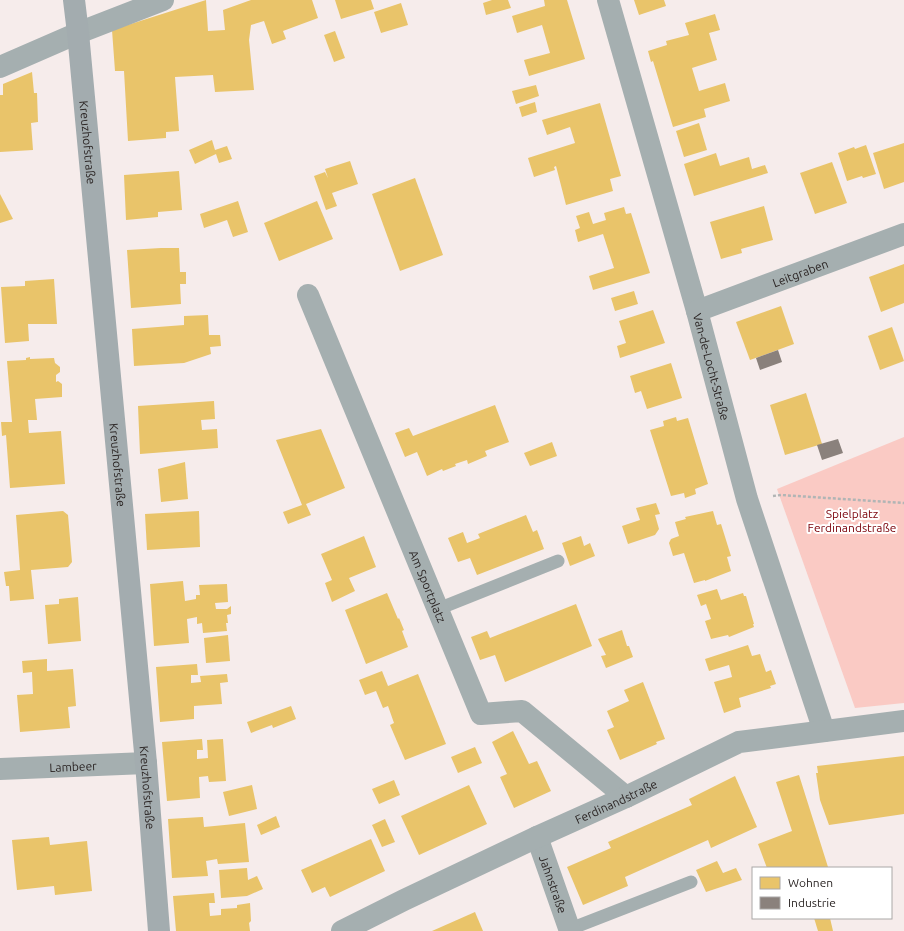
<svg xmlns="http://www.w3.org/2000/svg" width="904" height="931" viewBox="0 0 904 931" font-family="Ubuntu,sans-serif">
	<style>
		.green { fill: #facac4 }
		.homes { fill: #e9c46a }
		.industry { fill: #8a817c }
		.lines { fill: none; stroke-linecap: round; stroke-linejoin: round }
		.path { stroke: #b1b5b5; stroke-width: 2.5; stroke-dasharray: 3 2; stroke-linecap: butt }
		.lane { stroke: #a5afb0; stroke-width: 13 }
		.street { stroke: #a5afb0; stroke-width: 22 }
		.secondary { stroke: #a3acaf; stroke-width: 22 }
		.labels { text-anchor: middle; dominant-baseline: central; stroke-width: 4; stroke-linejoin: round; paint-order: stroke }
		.street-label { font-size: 12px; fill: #2b2524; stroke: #fff }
		.park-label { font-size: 12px; fill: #7a0109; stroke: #fff }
	</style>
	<rect width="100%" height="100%" fill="#f6eceb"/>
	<!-- green -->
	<path class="green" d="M904,437V703L855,708L777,489Z"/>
	<!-- homes -->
	<g class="homes">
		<path d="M206,0L208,31L225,30L223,10L251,0H312L318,18L283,31L286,39L272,44L264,21L251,25L249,40L254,90L215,92L213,75L175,77L179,131L166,132V138L128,141L124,71H115L112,30Z"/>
		<path d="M335,0H371L374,9L341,19Z"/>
		<path d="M492,0H508L511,8L486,15L483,3Z"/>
		<path d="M544,0H567L585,59L529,76L524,60L550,53L542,25L517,33L512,16L545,6Z"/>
		<path d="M634,0H664L666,6L639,15Z"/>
		<path d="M401,3L408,25L381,33L374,12Z"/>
		<path d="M715,14L720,30L709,33L717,60L692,68L699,91L725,83L730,101L704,109L706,117L673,127L653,61L651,62L648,51L667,45L666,41L689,35L685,23Z"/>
		<path d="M335,31L345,58L334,62L324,35Z"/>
		<path d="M32,72L34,93H37L38,122L31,123L33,150L0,152V95H3V84Z"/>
		<path d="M536,85L539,96L516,104L512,91Z"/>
		<path d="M535,102L537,112L522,117L519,107Z"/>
		<path d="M600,103L621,176L610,179L613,191L566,205L556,166L554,167L555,170L534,177L528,158L575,143L570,127L547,135L542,120Z"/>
		<path d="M699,123L707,150L684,157L676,131Z"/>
		<path d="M212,140L215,150L227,146L232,159L219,163L216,154L195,164L189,150Z"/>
		<path d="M904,143V182L884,189L873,153Z"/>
		<path d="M866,145L876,174L863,178L862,176L847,181L838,153L854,147L855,149Z"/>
		<path d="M716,153L720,166L749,157L752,169L765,165L768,173L694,196L684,164Z"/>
		<path d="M350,161L358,184L332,193L337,206L326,210L314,176L325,172L328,178L325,169Z"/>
		<path d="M832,162L847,203L815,214L800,173Z"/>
		<path d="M179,171L182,210L158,212V217L126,220L124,175Z"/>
		<path d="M415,178L443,255L400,271L372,194Z"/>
		<path d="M0,194L13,219L0,223Z"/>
		<path d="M238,201L248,232L233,237L227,220L204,228L200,214Z"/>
		<path d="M317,201L333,239L279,261L264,223Z"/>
		<path d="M764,206L773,240L741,249L742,253L721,259L710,222Z"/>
		<path d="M624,207L626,214L631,213L650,273L593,290L589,276L614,268L603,234L578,242L575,230L580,228L576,216L589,212L593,224L606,220L604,213Z"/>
		<path d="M161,248H179L180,272H186V284H180L181,304L131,308L127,250Z"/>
		<path d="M904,264V303L881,312L869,277Z"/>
		<path d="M54,279L57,324H28L29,341L5,343L1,287L25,286V281Z"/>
		<path d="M634,291L638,304L615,311L611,298Z"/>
		<path d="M781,306L794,344L750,360L736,322Z"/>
		<path d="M653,310L665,343L620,358L617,346L626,343L619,321Z"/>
		<path d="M208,315L209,335H220L221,346L210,347L211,354L184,363L134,366L132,329L184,325V316Z"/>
		<path d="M892,327L904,361L880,370L868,336Z"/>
		<path d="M30,357V359L54,358L55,363L60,367V372L56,375V382L58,381L62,384V397L35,399L37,420H28L29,433L61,431L65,484L10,488L6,435L2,436L1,422H12L7,361L26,360V358Z"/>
		<path d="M671,363L682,398L647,409L641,391L635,393L630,376Z"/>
		<path d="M806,393L822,444L785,455L770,405Z"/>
		<path d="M214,401L215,419L201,420L202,430L217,429L218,448L140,454L138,406Z"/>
		<path d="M495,405L509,442L485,451L487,456L468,464L467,460L455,464L456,466L443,471L442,469L427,476L417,452L405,457L395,433L409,428L413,436Z"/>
		<path d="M676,417L677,421L688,418L708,484L695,489L696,494L685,498L684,493L671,496L650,430L664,426L663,421Z"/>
		<path d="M321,429L345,488L306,504L311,515L288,524L283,512L302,505L276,440Z"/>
		<path d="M552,442L557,456L530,466L524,453Z"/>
		<path d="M185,462L188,499L161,502L158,469Z"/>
		<path d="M656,503L660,514L655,515L659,529L655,535L628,544L622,526L640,520L636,508Z"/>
		<path d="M63,511L68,515L72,562L68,567L31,570L34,599L10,601L9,586H6L4,572L20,570L16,515Z"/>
		<path d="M199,511L200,547L147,550L145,514Z"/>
		<path d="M713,511L717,525L721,524L731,556L727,557L731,571L705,581V580L694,583L684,553L673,556L669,543L671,539L679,536L675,522L686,519L685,517Z"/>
		<path d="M526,515L533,532L537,530L544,549L477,575L470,558L458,562L448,538L463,532L467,543L480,538L478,534Z"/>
		<path d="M364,536L376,567L349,578L355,591L332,602L325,583L332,580L321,554Z"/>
		<path d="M581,536L584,546L590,543L595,556L570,566L562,543Z"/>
		<path d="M183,581L185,601L196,599V595H200L199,585L227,584L228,602L215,603L216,609H227L231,606V614L227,615L228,623H226L227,631L203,633L202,623L197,624V617L187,619L189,643L154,646L150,584Z"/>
		<path d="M717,589L721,600L743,593L744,596H746L754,624H753L754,627L729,637L728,635L711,639L705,621L711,619L706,604L701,606L697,595Z"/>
		<path d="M387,593L398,619L399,618L404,630L402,631L408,647L366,664L345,610Z"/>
		<path d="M78,597L81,641L48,644L45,605L59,604V599Z"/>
		<path d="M576,604L592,646L505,682L495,655L480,660L471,637L487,631L490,638Z"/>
		<path d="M622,630L627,646H629L633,657L606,668L601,656L606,655L598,639Z"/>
		<path d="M228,635L230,661L206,663L204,638Z"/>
		<path d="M748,645L752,656L760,654L766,672L771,670L776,684L770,686L771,688L739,698L741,707L724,713L714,682L732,677L729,665L709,671L705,659Z"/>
		<path d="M47,659V671L73,669L76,706L68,707L70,728L20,732L17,695L33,694L32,672L23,673L22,661Z"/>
		<path d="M197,664L198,675H191V683L201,682L200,676L227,674L228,682L220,683L222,704L194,706V719L160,722L156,667Z"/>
		<path d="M382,671L388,686L418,674L446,744L405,760L390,725L394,723L388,706L383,708L376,691L365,695L359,680Z"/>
		<path d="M643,682L665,739L656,742L657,744L620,760L607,730L614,727L607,711L629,701L624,690Z"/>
		<path d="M291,706L296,719L273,728L272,725L251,733L247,722Z"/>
		<path d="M513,731L529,764L537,761L551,791L514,808L500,777L507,774L492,742Z"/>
		<path d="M202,739L203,750H197V759L208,758L207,740L223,739L226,781L209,782L208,776L199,777L200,798L167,801L162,742Z"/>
		<path d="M475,747L482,763L458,773L451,757Z"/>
		<path d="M904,756V814L829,825L820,800L816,773H818L817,766Z"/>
		<path d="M799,775L828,867L825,868H767L758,844L792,831L776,782Z"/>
		<path d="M735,776L757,827L711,848L708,840L625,877L628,886L583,905L567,867L611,848L608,842L692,805L689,799Z"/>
		<path d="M394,780L400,795L379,804L372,789Z"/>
		<path d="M252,785L257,809L229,816L223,792Z"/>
		<path d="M469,785L487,824L419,855L401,816Z"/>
		<path d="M276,816L280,827L261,835L257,825Z"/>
		<path d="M202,817H203L204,827L245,823L249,862L218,864L217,859L206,861L208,876L172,878L168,819Z"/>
		<path d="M385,819L395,842L382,847L372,825Z"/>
		<path d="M49,837L50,845L87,841L92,891L55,895L54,886L17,890L12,840Z"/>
		<path d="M371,839L385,871L330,897L325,887L312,893L301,870Z"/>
		<path d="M717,861L723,873L736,868L742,880L706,892L696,870Z"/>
		<path d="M247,868L248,880L257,876L263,889L247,896L221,898L219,870Z"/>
		<path d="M214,893L215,903H209L210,916L221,915V909L237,908V905L250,903L251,921L249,923L250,931H176L173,896Z"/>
		<path d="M475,912L483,931H432Z"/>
		<path d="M814,918H830L833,931H818Z"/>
	</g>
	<!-- industry -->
	<g class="industry">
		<path d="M778,350L782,362L760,370L756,358Z"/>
		<path d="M838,439L843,453L822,460L817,445Z"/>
	</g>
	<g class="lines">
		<!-- path -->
		<path class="path" d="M773,496L781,495L904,503"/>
		<!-- lane -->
		<g class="lane">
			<path d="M438,609L558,561"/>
			<path d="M570,929L691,882"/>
		</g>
		<!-- street -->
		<g class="street">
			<path id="s1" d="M608,0L697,311L747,499L824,731"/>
			<path d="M0,67L78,33L163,0"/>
			<path id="s2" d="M308,295L481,714L522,711L626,797"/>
			<path id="s3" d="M697,311L904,234"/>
			<path id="s4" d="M0,769L146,763"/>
			<path id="s5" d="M537,837L570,931"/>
			<path id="s6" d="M342,931L404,900L537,837L626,797L739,742L904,721"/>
		</g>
		<!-- secondary -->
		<path class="secondary" id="s7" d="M74,0L78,33L146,763L159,931"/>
	</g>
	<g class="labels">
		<!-- street labels -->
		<g class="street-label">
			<text stroke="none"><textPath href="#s7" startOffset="143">Kreuzhofstraße</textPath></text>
			<text stroke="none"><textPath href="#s3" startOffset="110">Leitgraben</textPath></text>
			<text stroke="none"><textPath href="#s1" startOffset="381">Van-de-Locht-Straße</textPath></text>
			<text stroke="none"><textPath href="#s7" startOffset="467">Kreuzhofstraße</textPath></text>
			<text stroke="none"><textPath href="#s2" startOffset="315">Am Sportplatz</textPath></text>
			<text stroke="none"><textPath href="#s4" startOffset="73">Lambeer</textPath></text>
			<text stroke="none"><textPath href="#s7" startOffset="791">Kreuzhofstraße</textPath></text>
			<text stroke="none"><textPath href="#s6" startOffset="303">Ferdinandstraße</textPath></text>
			<text stroke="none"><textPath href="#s5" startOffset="50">Jahnstraße</textPath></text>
		</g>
		<!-- park labels -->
		<g class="park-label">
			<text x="852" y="513">Spielplatz<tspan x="852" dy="14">Ferdinandstraße</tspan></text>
		</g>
	</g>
	<!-- legend -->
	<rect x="752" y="867" width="140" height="52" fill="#ffffff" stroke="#aaa8a7"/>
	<rect x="760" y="877" width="20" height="12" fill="#e9c46a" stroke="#aaa8a7"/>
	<text x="788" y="887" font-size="12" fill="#2b2524">Wohnen</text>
	<rect x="760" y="897" width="20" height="12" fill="#8a817c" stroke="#aaa8a7"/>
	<text x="788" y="907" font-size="12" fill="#2b2524">Industrie</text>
</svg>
